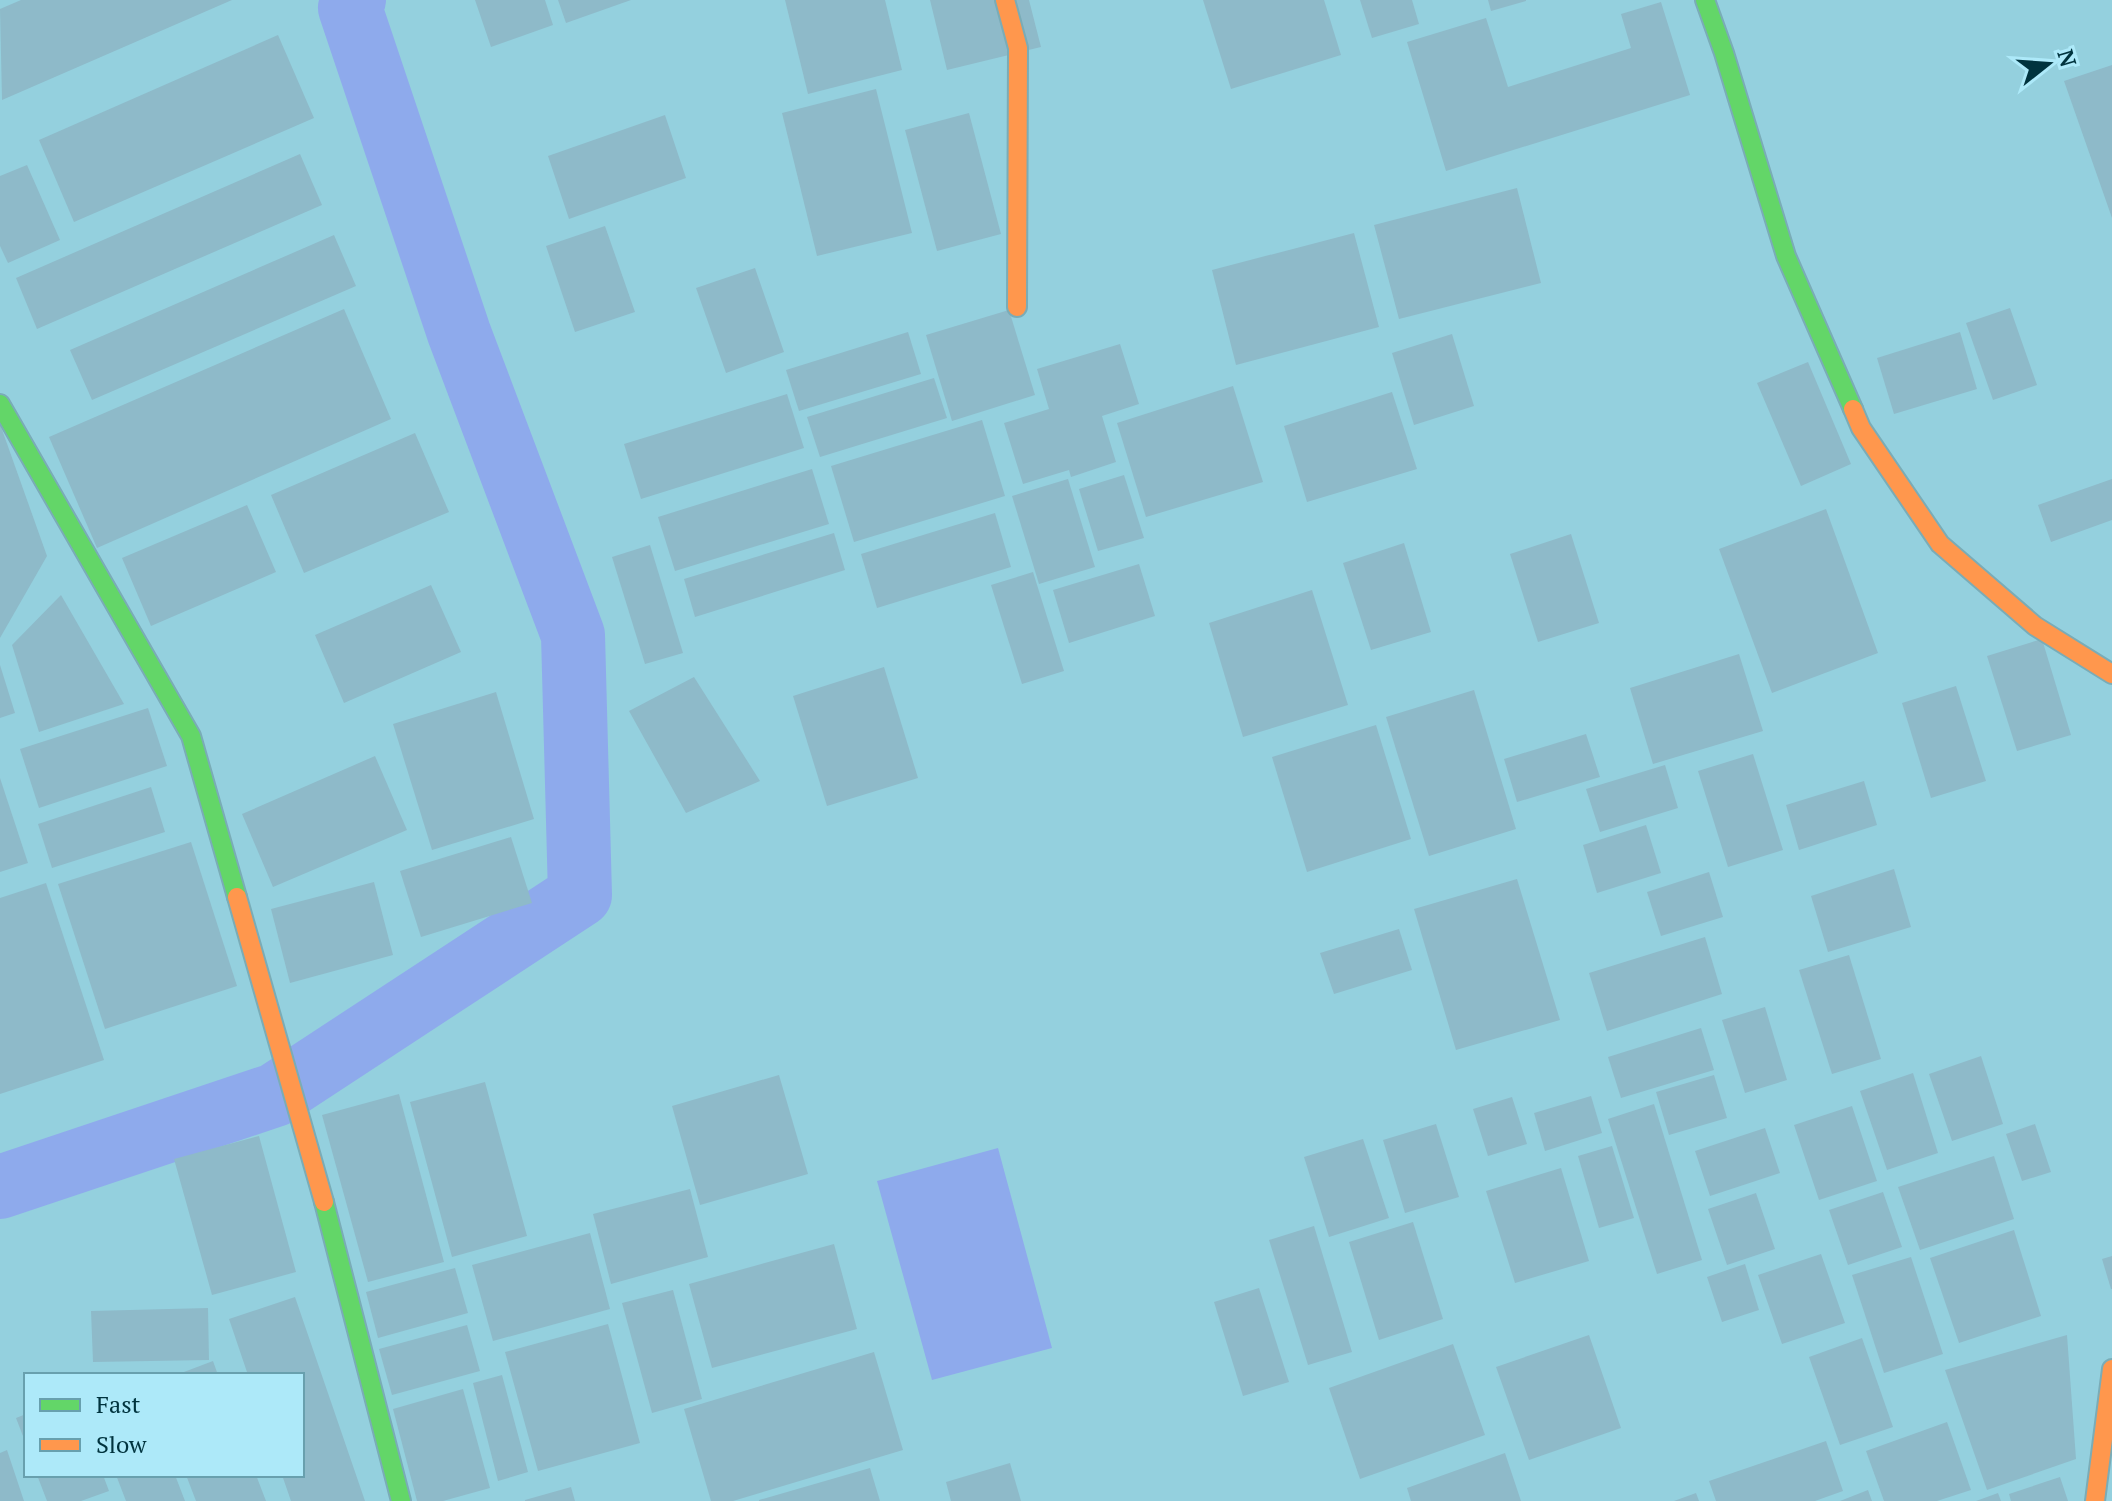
<svg xmlns="http://www.w3.org/2000/svg" width="2112" height="1501" viewBox="0 0 2112 1501" font-family="'PT Serif',serif">
	<style>
		.water { fill: #8eaaec }
		.lines { fill: none; stroke-linecap: round; stroke-linejoin: round }
		.canal { stroke: #8eaaec; stroke-width: 64 }
		.building { fill: #8ebac9 }
		.fast-casing { stroke: #7aacb7; stroke-width: 22 }
		.slow-casing { stroke: #7aacb7; stroke-width: 22 }
		.fast { stroke: #63d668; stroke-width: 18 }
		.slow { stroke: #ff974d; stroke-width: 18 }
	</style>
	<rect width="100%" height="100%" fill="#94d0de"/>
	<!-- water -->
	<path class="water" d="M998,1148L1052,1348L932,1380L877,1181Z"/>
	<g class="lines">
		<!-- canal -->
		<path class="canal" d="M0,1187L275,1095L580,895L573,635L459,333L350,8L354,0"/>
	</g>
	<!-- building -->
	<g class="building">
		<path d="M21,0H232L2,100L0,9Z"/>
		<path d="M475,0H545L553,25L491,47Z"/>
		<path d="M558,0H631L566,23Z"/>
		<path d="M785,0H885L902,70L808,94Z"/>
		<path d="M930,0H1029L1041,47L947,70Z"/>
		<path d="M1203,0H1324L1341,55L1231,89Z"/>
		<path d="M1360,0H1412L1419,24L1372,38Z"/>
		<path d="M1488,0H1526V1L1491,11Z"/>
		<path d="M1661,2L1690,95L1446,171L1407,42L1486,18L1508,87L1631,48L1621,14Z"/>
		<path d="M278,35L314,118L74,222L39,140Z"/>
		<path d="M2112,65V218L2064,81Z"/>
		<path d="M876,89L912,233L817,256L782,113Z"/>
		<path d="M969,113L1001,234L937,251L905,130Z"/>
		<path d="M665,115L686,178L569,219L548,156Z"/>
		<path d="M300,154L322,205L37,329L16,278Z"/>
		<path d="M27,165L60,240L8,263L0,246V176Z"/>
		<path d="M1517,188L1541,283L1399,319L1374,225Z"/>
		<path d="M605,226L635,312L575,332L546,246Z"/>
		<path d="M1354,233L1379,327L1236,365L1212,270Z"/>
		<path d="M334,235L356,286L92,400L70,350Z"/>
		<path d="M755,268L784,352L726,373L696,288Z"/>
		<path d="M2010,308L2037,385L1993,400L1966,323Z"/>
		<path d="M344,309L391,419L97,548L49,437Z"/>
		<path d="M1009,310L1035,395L952,421L926,335Z"/>
		<path d="M908,332L921,374L799,411L786,370Z"/>
		<path d="M1960,332L1977,389L1894,414L1877,358Z"/>
		<path d="M1452,334L1474,406L1414,425L1392,353Z"/>
		<path d="M1120,344L1139,404L1102,416L1116,462L1071,477L1069,470L1023,484L1004,423L1049,409L1037,369Z"/>
		<path d="M1808,362L1851,464L1801,486L1757,383Z"/>
		<path d="M934,378L947,418L820,457L807,417Z"/>
		<path d="M1233,386L1263,482L1146,517L1117,423Z"/>
		<path d="M1392,392L1417,469L1307,502L1284,426Z"/>
		<path d="M787,394L804,448L641,499L624,444Z"/>
		<path d="M982,420L1005,496L854,542L831,466Z"/>
		<path d="M0,424L47,556L0,638Z"/>
		<path d="M415,433L449,512L304,573L271,495Z"/>
		<path d="M812,469L829,524L675,571L658,517Z"/>
		<path d="M1124,475L1144,538L1098,551L1079,489Z"/>
		<path d="M1068,479L1095,567L1039,584L1012,496Z"/>
		<path d="M2112,479V520L2051,542L2038,505Z"/>
		<path d="M247,505L276,572L151,626L122,558Z"/>
		<path d="M1826,509L1878,653L1772,693L1719,549Z"/>
		<path d="M995,513L1011,567L877,608L861,554Z"/>
		<path d="M834,533L845,570L695,617L684,579Z"/>
		<path d="M1571,534L1599,623L1538,642L1510,554Z"/>
		<path d="M1404,543L1431,632L1371,650L1343,563Z"/>
		<path d="M650,545L683,653L645,664L612,557Z"/>
		<path d="M1139,564L1155,616L1069,643L1053,590Z"/>
		<path d="M1033,572L1064,671L1022,684L991,585Z"/>
		<path d="M431,585L461,652L344,703L315,635Z"/>
		<path d="M1312,590L1348,705L1243,737L1209,623Z"/>
		<path d="M61,595L124,704L39,732L12,645Z"/>
		<path d="M2042,639L2071,735L2017,751L1987,656Z"/>
		<path d="M1739,654L1763,731L1653,764L1630,688Z"/>
		<path d="M0,665L15,713L0,718Z"/>
		<path d="M884,667L918,778L827,806L793,696Z"/>
		<path d="M694,677L760,781L686,813L629,711Z"/>
		<path d="M1956,686L1986,781L1931,798L1902,703Z"/>
		<path d="M1474,690L1516,829L1429,856L1386,717Z"/>
		<path d="M496,692L534,819L432,850L393,724Z"/>
		<path d="M148,708L167,766L39,808L20,749Z"/>
		<path d="M1376,725L1411,839L1307,872L1272,757Z"/>
		<path d="M1586,734L1600,777L1517,802L1504,759Z"/>
		<path d="M1753,754L1783,850L1728,867L1698,771Z"/>
		<path d="M375,756L407,830L273,887L242,814Z"/>
		<path d="M1665,765L1678,808L1600,832L1586,789Z"/>
		<path d="M0,778L28,863L0,872Z"/>
		<path d="M1864,781L1877,825L1799,850L1786,805Z"/>
		<path d="M151,787L165,832L52,868L38,824Z"/>
		<path d="M1646,825L1661,873L1597,893L1583,845Z"/>
		<path d="M511,837L532,903L421,937L400,871Z"/>
		<path d="M191,842L237,986L105,1029L58,884Z"/>
		<path d="M1894,869L1911,927L1828,952L1811,896Z"/>
		<path d="M1709,872L1723,917L1661,936L1647,892Z"/>
		<path d="M1517,879L1560,1020L1456,1050L1414,909Z"/>
		<path d="M374,882L393,955L290,983L271,909Z"/>
		<path d="M46,883L104,1060L0,1094V898Z"/>
		<path d="M1399,929L1412,970L1334,994L1320,953Z"/>
		<path d="M1705,937L1722,994L1607,1031L1589,973Z"/>
		<path d="M1849,955L1881,1059L1832,1074L1799,970Z"/>
		<path d="M1765,1007L1787,1080L1745,1093L1722,1020Z"/>
		<path d="M1701,1028L1714,1070L1621,1098L1608,1057Z"/>
		<path d="M1981,1056L2003,1124L1952,1141L1929,1074Z"/>
		<path d="M1913,1073L1938,1153L1887,1170L1860,1091Z"/>
		<path d="M779,1075L808,1174L700,1205L672,1106Z"/>
		<path d="M1714,1075L1727,1118L1669,1135L1656,1092Z"/>
		<path d="M485,1082L527,1236L452,1257L410,1102Z"/>
		<path d="M399,1094L444,1262L368,1282L322,1115Z"/>
		<path d="M1591,1096L1602,1133L1545,1151L1534,1113Z"/>
		<path d="M1512,1097L1527,1144L1488,1156L1473,1109Z"/>
		<path d="M1654,1104L1702,1260L1657,1274L1608,1119Z"/>
		<path d="M1852,1106L1877,1181L1819,1200L1794,1125Z"/>
		<path d="M1436,1124L1459,1197L1405,1213L1383,1140Z"/>
		<path d="M2035,1124L2051,1172L2022,1181L2006,1134Z"/>
		<path d="M1765,1128L1780,1173L1710,1196L1695,1151Z"/>
		<path d="M259,1136L296,1272L212,1295L174,1159Z"/>
		<path d="M1363,1139L1389,1218L1329,1237L1304,1157Z"/>
		<path d="M1612,1146L1634,1218L1599,1228L1578,1156Z"/>
		<path d="M1994,1156L2014,1219L1920,1250L1898,1187Z"/>
		<path d="M1561,1168L1589,1261L1515,1283L1486,1191Z"/>
		<path d="M690,1189L708,1257L611,1284L593,1214Z"/>
		<path d="M1883,1192L1902,1247L1848,1265L1829,1210Z"/>
		<path d="M1756,1193L1775,1249L1727,1265L1708,1209Z"/>
		<path d="M1413,1222L1443,1319L1379,1340L1349,1242Z"/>
		<path d="M1314,1226L1352,1352L1308,1365L1269,1240Z"/>
		<path d="M2014,1230L2041,1316L1959,1343L1930,1258Z"/>
		<path d="M590,1233L610,1309L493,1341L472,1265Z"/>
		<path d="M834,1244L857,1329L712,1368L689,1284Z"/>
		<path d="M1821,1254L1845,1323L1782,1344L1758,1275Z"/>
		<path d="M2112,1256V1289H2111L2102,1259Z"/>
		<path d="M1911,1257L1943,1354L1884,1373L1852,1275Z"/>
		<path d="M1745,1264L1759,1310L1722,1322L1707,1277Z"/>
		<path d="M455,1268L468,1313L378,1338L366,1292Z"/>
		<path d="M1259,1288L1289,1382L1243,1396L1214,1302Z"/>
		<path d="M673,1290L702,1399L652,1413L622,1303Z"/>
		<path d="M295,1297L365,1501H291L282,1475H302V1375H248L229,1319Z"/>
		<path d="M208,1308L209,1360L93,1362L91,1311Z"/>
		<path d="M608,1324L640,1443L538,1471L505,1352Z"/>
		<path d="M467,1325L480,1371L392,1395L379,1349Z"/>
		<path d="M1589,1335L1621,1428L1529,1460L1496,1367Z"/>
		<path d="M2067,1335L2076,1459L1987,1490L1945,1370Z"/>
		<path d="M1862,1338L1893,1427L1840,1445L1809,1357Z"/>
		<path d="M1453,1344L1485,1435L1360,1479L1329,1388Z"/>
		<path d="M874,1352L903,1450L733,1501H711L684,1409Z"/>
		<path d="M213,1361L218,1375H176Z"/>
		<path d="M502,1375L528,1472L498,1481L473,1383Z"/>
		<path d="M463,1389L490,1488L443,1501H417L393,1409Z"/>
		<path d="M26,1414V1444L16,1418Z"/>
		<path d="M1947,1422L1971,1490L1937,1501H1884L1866,1451Z"/>
		<path d="M1826,1441L1843,1491L1815,1501H1716L1709,1481Z"/>
		<path d="M7,1450L24,1501H0V1453Z"/>
		<path d="M1505,1453L1521,1501H1411L1407,1488Z"/>
		<path d="M1010,1463L1021,1501H951L946,1482Z"/>
		<path d="M870,1468L880,1501H759V1500Z"/>
		<path d="M37,1475H103L109,1491L81,1501H47Z"/>
		<path d="M116,1475H175L185,1501H126Z"/>
		<path d="M186,1475H256L266,1501H196Z"/>
		<path d="M2060,1477L2068,1501H2011L2009,1494Z"/>
		<path d="M571,1487L575,1501H525V1500Z"/>
		<path d="M1868,1490L1872,1501H1840Z"/>
		<path d="M1696,1493L1699,1501H1674Z"/>
		<path d="M1998,1493L2001,1501H1976Z"/>
	</g>
	<g class="lines">
		<!-- fast casing -->
		<g class="fast-casing">
			<g id="fast">
				<path d="M1705,0L1724,53L1786,256L1853,409"/>
				<path d="M0,404L191,736L237,897"/>
				<path d="M324,1202L401,1501"/>
			</g>
		</g>
		<!-- slow casing -->
		<g class="slow-casing">
			<g id="slow">
				<path d="M1005,0L1018,48L1017,307"/>
				<path d="M1853,409L1861,428L1940,544L2035,626L2112,674"/>
				<path d="M237,897L324,1202"/>
				<path d="M2095,1501L2112,1369"/>
			</g>
		</g>
		<!-- fast -->
		<use href="#fast" class="fast"/>
		<!-- slow -->
		<use href="#slow" class="slow"/>
	</g>
	<!-- legend -->
	<rect x="24" y="1373" width="280" height="104" fill="#ade9f9" stroke="#68a0ae" stroke-width="2"/>
	<rect x="40" y="1399" width="40" height="12" fill="#63d668" stroke="#68a0ae" stroke-width="2"/>
	<text x="96" y="1413" font-size="24" fill="#00333e">Fast</text>
	<rect x="40" y="1439" width="40" height="12" fill="#ff974d" stroke="#68a0ae" stroke-width="2"/>
	<text x="96" y="1453" font-size="24" fill="#00333e">Slow</text>
	<!-- north arrow -->
	<g transform="translate(2048 64) rotate(73)" stroke="#ade9f9" stroke-width="6" paint-order="stroke">
	<path d="M0-6L14 30L0 20L-14 30Z" fill="#00333e"/>
	<text y="-12" font-size="22" font-weight="bold" text-anchor="middle" fill="#00333e">N</text>
	</g>
</svg>
